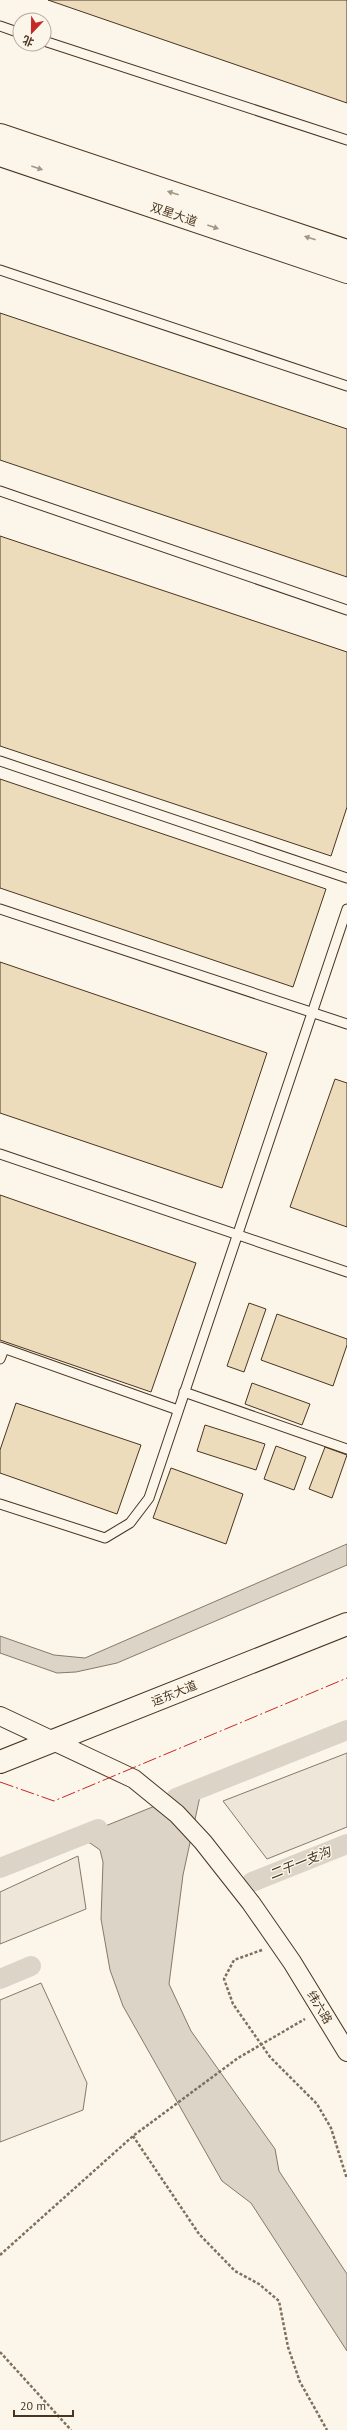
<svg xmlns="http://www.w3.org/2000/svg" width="347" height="2430" viewBox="0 0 347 2430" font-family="'PT Sans','Noto Sans SC',sans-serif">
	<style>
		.green { fill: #ede6d9; stroke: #887966 }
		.water { fill: #dcd4c6; stroke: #887966 }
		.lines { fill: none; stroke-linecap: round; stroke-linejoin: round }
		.canal { stroke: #dcd4c6; stroke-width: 20 }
		.building { fill: #ecdcbc; stroke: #4a3520 }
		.lane-casing { stroke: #4a3520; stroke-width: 11 }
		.street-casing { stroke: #4a3520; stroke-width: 20 }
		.secondary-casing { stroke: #4a3520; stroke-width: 24 }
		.path { stroke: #7f6f5c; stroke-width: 2.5; stroke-dasharray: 3 2; stroke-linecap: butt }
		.lane { stroke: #fbf6e9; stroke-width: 9 }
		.street { stroke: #fbf6e9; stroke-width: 18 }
		.secondary { stroke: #fbf6e9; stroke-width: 22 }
		.power { stroke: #c62828; stroke-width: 1; stroke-dasharray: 14 3 2 3; stroke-linecap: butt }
		.oneway { fill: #a29684 }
		.labels { text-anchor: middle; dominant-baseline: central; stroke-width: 3; stroke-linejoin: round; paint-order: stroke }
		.street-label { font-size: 12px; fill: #4a3520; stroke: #fbf6e9 }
		.water-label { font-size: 13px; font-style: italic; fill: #4a3520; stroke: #fbf6e9 }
	</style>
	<rect width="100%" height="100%" fill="#fbf6e9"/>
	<!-- green -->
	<g class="green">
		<path d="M347,1753V1827L267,1859L223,1801Z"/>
		<path d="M78,1856L86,1909L0,1944V1892Z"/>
		<path d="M41,1983L87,2083L83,2110L0,2142V2000Z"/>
	</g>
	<!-- water -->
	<g class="water">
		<path d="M347,1544V1565L117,1663L76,1672L57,1673L0,1653V1636L54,1655L85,1658Z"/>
		<path d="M202,1787L183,1875L169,1984L191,2031L275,2149L279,2171L347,2274V2351L251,2203L222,2181L123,2006L110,1970L101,1919L103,1862L100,1850L90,1843L73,1839Z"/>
	</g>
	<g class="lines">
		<!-- canal -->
		<g class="canal">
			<path d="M176,1798L347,1730"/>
			<path d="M0,1868L98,1829"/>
			<path d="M252,1882L347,1844"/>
			<path d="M0,1979L31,1966"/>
		</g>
	</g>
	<!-- building -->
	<g class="building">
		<path d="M48,0H347V103Z"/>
		<path d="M0,313L347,429V577L0,460Z"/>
		<path d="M0,536L347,652V807L331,856L0,746Z"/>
		<path d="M0,779L326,889L293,987L0,888Z"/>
		<path d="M0,962L267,1053L222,1188L0,1113Z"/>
		<path d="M335,1079L347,1083V1227L290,1207Z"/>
		<path d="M0,1195L196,1263L151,1392L0,1340Z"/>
		<path d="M249,1303L266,1309L244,1372L227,1366Z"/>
		<path d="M277,1314L347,1339V1345L333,1386L261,1360Z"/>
		<path d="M252,1383L310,1404L302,1425L245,1404Z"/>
		<path d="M16,1403L141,1445L117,1514L0,1473V1450Z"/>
		<path d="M205,1425L265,1444L256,1470L197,1451Z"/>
		<path d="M276,1446L306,1457L294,1490L264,1479Z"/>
		<path d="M325,1447L347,1455L332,1498L309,1489Z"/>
		<path d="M171,1468L243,1494L226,1544L153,1518Z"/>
	</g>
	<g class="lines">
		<!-- lane casing -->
		<g class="lane-casing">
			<g id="lane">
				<path d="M0,26L20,33"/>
				<path d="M44,41L347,140"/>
				<path d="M0,270L347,386"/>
				<path d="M0,491L347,610"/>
				<path d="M0,761L347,878"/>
				<path d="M0,909L347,1024"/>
				<path d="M0,1154L347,1272"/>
				<path d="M0,1347L178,1410"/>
				<path d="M0,1359L4,1349"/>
				<path d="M184,1392L347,1449"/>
				<path d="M0,1504L105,1538L130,1523L149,1498L347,909"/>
			</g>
		</g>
		<!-- street casing -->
		<g class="street-casing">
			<path id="street" d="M0,1716L134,1779L177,1814L203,1842L251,1903L292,1962L347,2052"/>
		</g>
		<!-- secondary casing -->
		<g class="secondary-casing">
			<g id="secondary">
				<path d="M0,135L347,251"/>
				<path d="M0,155L347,272"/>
				<path d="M0,1762L347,1624"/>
			</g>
		</g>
		<!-- path -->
		<g class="path">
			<path d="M262,1950L234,1960L224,1979L233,2004L270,2057L317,2104L331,2128L347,2179"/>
			<path d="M133,2136L199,2234L235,2271L259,2284L279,2301L288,2347L300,2382L327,2430"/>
			<path d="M0,2255L133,2136L238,2058L305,2019"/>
			<path d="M0,2352L71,2430"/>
		</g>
		<!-- lane -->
		<use href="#lane" class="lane"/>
		<!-- street -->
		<use href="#street" class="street"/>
		<!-- secondary -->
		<use href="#secondary" class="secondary"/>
		<!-- power -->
		<path class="power" d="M0,1782L54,1801L347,1678"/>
	</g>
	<!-- one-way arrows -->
	<defs><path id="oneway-solid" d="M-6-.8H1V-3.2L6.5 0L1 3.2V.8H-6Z"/></defs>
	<g class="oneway">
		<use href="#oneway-solid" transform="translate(37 168) rotate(19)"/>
		<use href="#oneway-solid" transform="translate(173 193) rotate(-162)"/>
		<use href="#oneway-solid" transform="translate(213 227) rotate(19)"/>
		<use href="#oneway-solid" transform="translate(310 238) rotate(-162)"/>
	</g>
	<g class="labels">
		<!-- street labels -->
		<g class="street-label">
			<text transform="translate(174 214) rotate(19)">双星大道</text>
			<text transform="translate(174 1693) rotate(-22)">运东大道</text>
			<text transform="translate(320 2007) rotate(59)">纬六路</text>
		</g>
		<!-- water labels -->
		<g class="water-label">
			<text transform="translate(300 1863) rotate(-22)">二干一支沟</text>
		</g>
	</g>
	<!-- north arrow -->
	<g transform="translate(32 32) rotate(202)"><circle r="19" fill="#fbf6e9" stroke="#b4a999"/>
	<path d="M0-3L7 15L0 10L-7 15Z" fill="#c62828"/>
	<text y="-6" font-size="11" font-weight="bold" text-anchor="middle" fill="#4a3520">北</text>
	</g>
	<!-- scale -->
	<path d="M14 2410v6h59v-6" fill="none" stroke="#4a3520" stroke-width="2"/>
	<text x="20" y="2410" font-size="12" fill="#4a3520" stroke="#fbf6e9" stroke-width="3" paint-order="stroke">20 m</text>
</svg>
